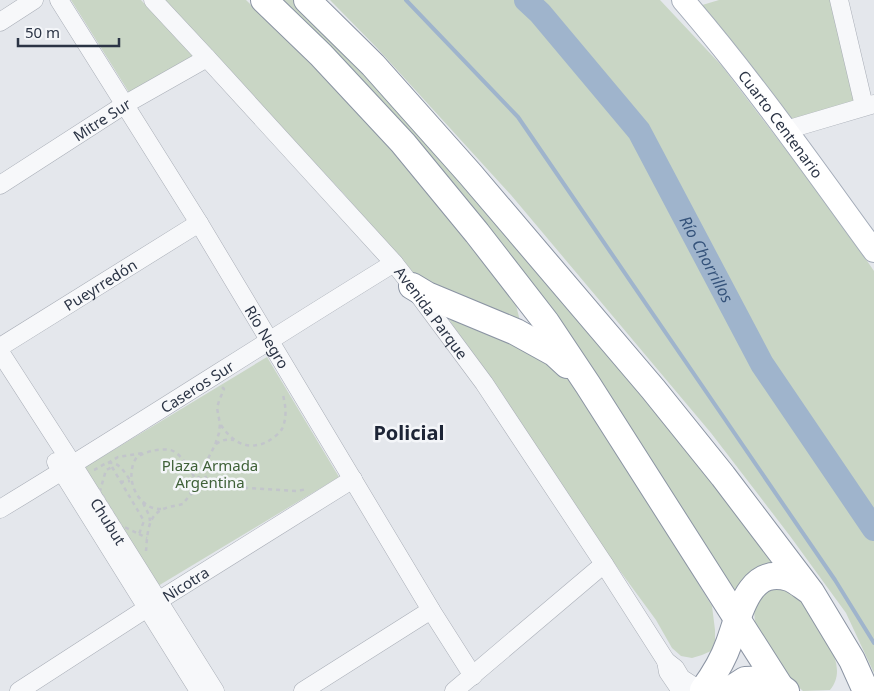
<svg xmlns="http://www.w3.org/2000/svg" width="874" height="691" viewBox="0 0 874 691" font-family="'Noto Sans',sans-serif">
	<style>
		.green { fill: #c9d6c5 }
		.lines { fill: none; stroke-linecap: round; stroke-linejoin: round }
		.stream { stroke: #9fb4cc; stroke-width: 4 }
		.river { stroke: #9fb4cc; stroke-width: 24 }
		.minor-casing { stroke: #a9aeb7; stroke-width: 19 }
		.major-casing { stroke: #a3abb8; stroke-width: 24 }
		.highway-casing { stroke: #8b94a3; stroke-width: 28 }
		.path { stroke: #c2c5cb; stroke-width: 2.5; stroke-dasharray: 4 4; stroke-linecap: butt }
		.minor { stroke: #f7f8fa; stroke-width: 18 }
		.major { stroke: #fff; stroke-width: 22 }
		.highway { stroke: #fff; stroke-width: 26 }
		.labels { text-anchor: middle; dominant-baseline: central; stroke-width: 5; stroke-linejoin: round; paint-order: stroke }
		.street-label { font-size: 15px; fill: #2b3445; stroke: #f4f6f9 }
		.park-label { font-size: 15px; fill: #3f6138; stroke: #f4f6f9 }
		.water-label { font-size: 16px; font-style: italic; fill: #34527a; stroke: #f4f6f9 }
		.district-label { font-size: 20px; font-weight: bold; fill: #1d2536; stroke: #f4f6f9 }
	</style>
	<rect width="100%" height="100%" fill="#e4e7ec"/>
	<!-- green -->
	<g class="green">
		<path d="M71,0H141L195,58L130,94Z"/>
		<path d="M163,0H246L312,65L394,151L500,280L516,305L521,325L420,285L392,250L344,194Z"/>
		<path d="M275,0H299L533,255L782,568L735,599L639,448Z"/>
		<path d="M330,0H660L722,66L837,217L874,271V673L846,613L790,536L711,433L511,195L377,48Z"/>
		<path d="M719,0H833L861,98L790,126L699,6Z"/>
		<path d="M451,314L552,357L577,385L712,606L715,630V641L711,651L702,655L692,658L681,656L672,648L656,620L609,556L506,401L452,324L449,319Z"/>
		<path d="M267,357L339,477L153,589L82,469Z"/>
		<path d="M776,586C783,589 792,591 797,596C805,603 810,613 815,622C827,642 848,668 830,690L803,691L790,680L755,623L754,609L761,592Z"/>
	</g>
	<g class="lines">
		<!-- stream -->
		<path class="stream" d="M406,0L518,117L835,580L874,643"/>
		<!-- river -->
		<path class="river" id="s1" d="M526,0L540,13L639,131L762,364L874,529"/>
		<!-- minor casing -->
		<g class="minor-casing">
			<g id="minor">
				<path id="s2" d="M59,0L199,223L431,610L473,676"/>
				<path id="s3" d="M153,0L207,58L394,263L412,286L484,383L604,564L666,661"/>
				<path d="M839,0L864,106"/>
				<path d="M0,22L34,0"/>
				<path d="M786,130L874,104"/>
				<path id="s4" d="M0,185L124,105L207,58"/>
				<path id="s5" d="M0,347L199,223"/>
				<path id="s6" d="M0,352L73,465L215,691"/>
				<path d="M56,462L199,691"/>
				<path id="s7" d="M0,509C132,429 262,344 394,263"/>
				<path id="s8" d="M19,691L158,601L353,479"/>
				<path d="M303,691L431,610"/>
				<path d="M454,691L604,564"/>
				<path d="M681,691L668,672L666,661L675,668L681,678L698,689"/>
			</g>
		</g>
		<!-- major casing -->
		<g class="major-casing">
			<g id="major">
				<path id="s9" d="M683,0C752,80 812,166 874,251"/>
			</g>
		</g>
		<!-- highway casing -->
		<g class="highway-casing">
			<g id="highway">
				<path d="M264,0L321,55L403,143L477,233L546,322L588,385L783,691"/>
				<path d="M307,0L373,65L470,174L653,389L723,476L811,592L852,660L866,691"/>
				<path d="M412,286L427,295L516,332L554,353L567,365"/>
				<path d="M703,690C714,675 723,660 729,643C739,616 748,565 789,578C795,580 802,586 808,590"/>
				<path d="M728,691L745,680L769,679L786,691"/>
			</g>
		</g>
		<!-- path -->
		<g class="path">
			<path d="M221,425C232,442 247,451 267,442C272,439 279,434 282,429C287,418 286,407 283,395"/>
			<path d="M216,444C222,440 226,439 234,440"/>
			<path d="M108,463L118,457L143,453"/>
			<path d="M112,467L144,521L139,534L120,525L100,491L106,470Z"/>
			<path d="M204,468C204,476 207,482 214,486"/>
			<path d="M94,470C97,469 103,464 108,463C120,461 126,475 132,483"/>
			<path d="M120,482L130,481"/>
			<path d="M190,494L215,445L219,433L220,424L217,408L219,401L224,389L222,387"/>
			<path d="M143,503L149,515L150,521"/>
			<path d="M161,509C156,509 151,508 147,505C133,496 127,475 135,460C138,455 145,453 151,451C157,450 167,448 173,451C183,456 192,472 196,481"/>
			<path d="M139,534L147,538"/>
			<path d="M146,551C147,540 147,521 157,513C163,507 175,506 183,504L189,496L195,491L215,486L297,491L307,489"/>
		</g>
		<!-- minor -->
		<use href="#minor" class="minor"/>
		<!-- major -->
		<use href="#major" class="major"/>
		<!-- highway -->
		<use href="#highway" class="highway"/>
	</g>
	<g class="labels">
		<!-- street labels -->
		<g class="street-label">
			<text stroke="none"><textPath href="#s4" startOffset="121">Mitre Sur</textPath></text>
			<text stroke="none"><textPath href="#s9" startOffset="158">Cuarto Centenario</textPath></text>
			<text stroke="none"><textPath href="#s5" startOffset="118">Pueyrredón</textPath></text>
			<text stroke="none"><textPath href="#s3" startOffset="419">Avenida Parque</textPath></text>
			<text stroke="none"><textPath href="#s2" startOffset="396">Río Negro</textPath></text>
			<text stroke="none"><textPath href="#s7" startOffset="232">Caseros Sur</textPath></text>
			<text stroke="none"><textPath href="#s6" startOffset="201">Chubut</textPath></text>
			<text stroke="none"><textPath href="#s8" startOffset="198">Nicotra</textPath></text>
		</g>
		<!-- park labels -->
		<g class="park-label">
			<text x="210" y="465">Plaza Armada<tspan x="210" dy="17">Argentina</tspan></text>
		</g>
		<!-- water labels -->
		<g class="water-label">
			<text stroke="none"><textPath href="#s1" startOffset="318">Río Chorrillos</textPath></text>
		</g>
		<!-- district labels -->
		<g class="district-label">
			<text x="409" y="432">Policial</text>
		</g>
	</g>
	<!-- scale -->
	<path d="M18 38v8h101v-8" fill="none" stroke="#2b3445" stroke-width="2.5"/>
	<text x="25" y="38" font-size="15" fill="#2b3445" stroke="#f4f6f9" stroke-width="4" paint-order="stroke">50 m</text>
</svg>
